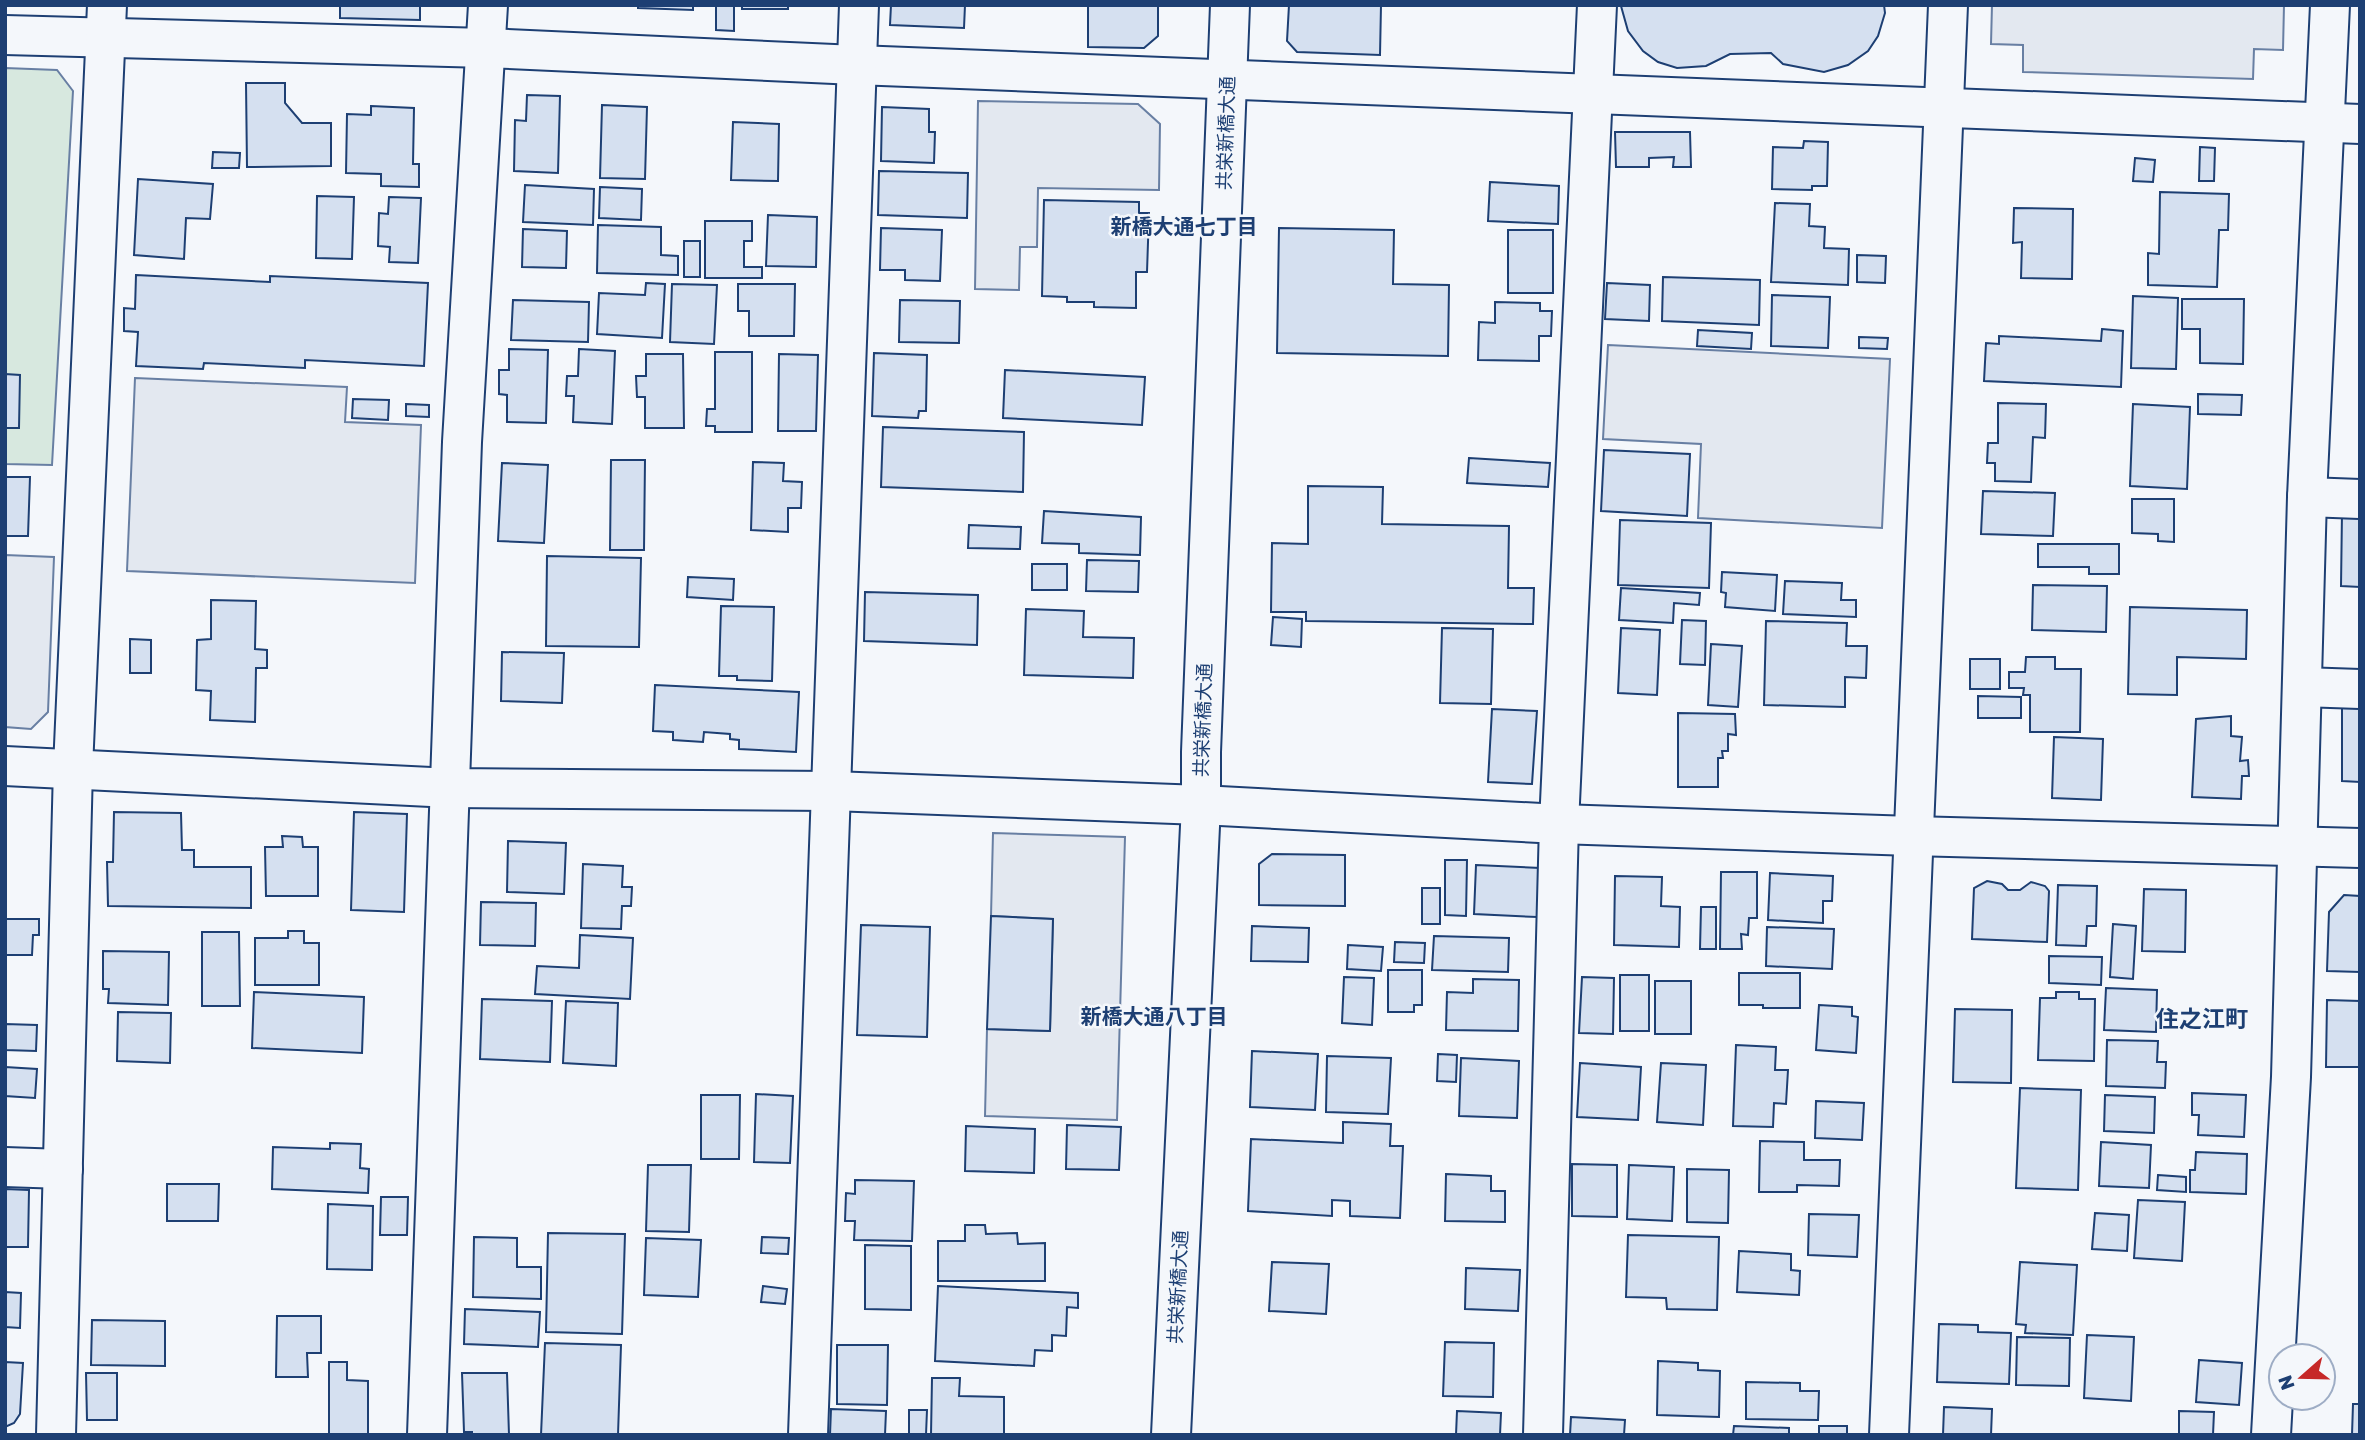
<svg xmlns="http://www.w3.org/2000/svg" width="2365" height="1440" viewBox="0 0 2365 1440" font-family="Rubik,'Noto Sans JP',sans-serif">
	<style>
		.green { fill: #d7e8df; stroke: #687fa3; stroke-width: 2 }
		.parking { fill: #e3e8f0; stroke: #687fa3; stroke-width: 2 }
		.building { fill: #d5e0f0; stroke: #1d3f73; stroke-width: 2 }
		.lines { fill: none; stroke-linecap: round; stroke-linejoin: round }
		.minor-casing { stroke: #1d3f73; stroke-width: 42 }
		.minor { stroke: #f4f7fb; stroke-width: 38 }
		.labels { text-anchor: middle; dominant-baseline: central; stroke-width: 5; stroke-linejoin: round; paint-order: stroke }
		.street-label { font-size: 19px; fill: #1d3f73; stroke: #f4f7fb }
		.neighbourhood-label { font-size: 21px; font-weight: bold; fill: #1d3f73; stroke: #f4f7fb }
		.quarter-label { font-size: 23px; font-weight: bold; fill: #1d3f73; stroke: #f4f7fb }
	</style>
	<rect width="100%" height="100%" fill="#f4f7fb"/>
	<!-- green -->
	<path class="green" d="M5,68L57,70L73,91L52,465L5,464Z"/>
	<!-- parking -->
	<g class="parking">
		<path d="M1992,5H2284L2283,50L2254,49L2253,79L2023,72V45L1991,44Z"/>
		<path d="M978,101L1138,104L1160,124L1159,190L1038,188L1037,247H1020L1019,290L975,289Z"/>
		<path d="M1608,345L1890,359L1882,528L1698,518L1701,444L1603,439Z"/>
		<path d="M135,378L347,387L345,422L421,425L415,583L127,571Z"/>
		<path d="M5,555L54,557L48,712L31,729L5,727Z"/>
		<path d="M993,833L1125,837L1117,1120L985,1116L987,1029L1050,1031L1053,919L991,916Z"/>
	</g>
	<!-- building -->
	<g class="building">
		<path d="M340,5H420V20L340,18Z"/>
		<path d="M638,5H693V10L638,8Z"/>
		<path d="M716,5H734V31L716,30Z"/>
		<rect x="742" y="5" width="46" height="4"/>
		<path d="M891,5H965L964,28L890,25Z"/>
		<path d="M1088,5H1158V36L1144,48L1088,47Z"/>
		<path d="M1289,5H1381L1380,55L1297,52L1287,41Z"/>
		<path d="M1884,5L1885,13L1878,36L1868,51L1848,65L1824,72L1783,64L1771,53L1730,54L1706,66L1677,68L1658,62L1643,51L1628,31L1621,6Z"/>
		<path d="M246,83H285V103L302,123H331V166L247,167Z"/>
		<path d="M527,95L560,96L558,173L514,171L515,120L526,121Z"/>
		<path d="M602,105L647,107L645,179L600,178Z"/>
		<path d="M371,106L414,108L413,164H419V187L381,186V174L346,173L347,114L371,115Z"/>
		<path d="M882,107L929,109V132H935L934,163L881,161Z"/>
		<path d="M733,122L779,124L778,181L731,180Z"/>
		<path d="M1615,132H1690L1691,167H1673L1674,157L1649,158V167H1616Z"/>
		<path d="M1804,141L1828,142L1827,186H1812V190L1772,189L1773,147L1803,148Z"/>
		<path d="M2200,147L2215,148L2214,181H2199Z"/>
		<path d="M213,152L240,153L239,168H212Z"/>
		<path d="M2135,158L2155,160L2153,182L2133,181Z"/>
		<path d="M879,171L968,173L967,218L878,215Z"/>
		<path d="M138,179L213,184L210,219L186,218L184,259L134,255Z"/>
		<path d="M1490,182L1559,186L1558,224L1488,221Z"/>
		<path d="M525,185L594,189L593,225L523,222Z"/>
		<path d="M600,187L642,189L641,220L599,218Z"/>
		<path d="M2160,192L2229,194L2228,230H2219L2217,287L2148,285V253L2159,254Z"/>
		<path d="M317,196L354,197L352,259L316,258Z"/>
		<path d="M389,197L421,198L418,263L389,262L390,247L378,246L379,213L388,214Z"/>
		<path d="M1044,200L1139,202V213H1149L1147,272H1136V308L1094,307V302H1067V297L1042,296Z"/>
		<path d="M1775,203L1810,204L1809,226L1825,227L1824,248L1849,249L1848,285L1771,282Z"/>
		<path d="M2014,208L2073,209L2072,279L2021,278L2022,242L2013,243Z"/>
		<path d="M768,215L817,217L816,267L766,266Z"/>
		<path d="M705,221H752V241H744V267H762V278H705Z"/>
		<path d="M598,225L661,227V255L678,256V275L597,273Z"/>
		<path d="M881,228L942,230L940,281L905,280V270H880Z"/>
		<path d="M1279,228L1394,230L1393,284L1449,285L1448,356L1277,353Z"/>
		<path d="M523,229L567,231L566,268L522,267Z"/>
		<rect x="1508" y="230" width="45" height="63"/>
		<rect x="684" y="241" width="16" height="36"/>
		<path d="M1857,255L1886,256L1885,283L1857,282Z"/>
		<path d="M136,275L270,282V276L428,283L424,366L305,360V368L204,363L203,369L136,366L138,332L124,331V308L135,309Z"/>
		<path d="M1663,277L1760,280L1759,325L1662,321Z"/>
		<path d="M646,283L665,284L662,338L597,334L599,293L645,295Z"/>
		<path d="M1607,283L1650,285L1649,321L1605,319Z"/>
		<path d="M672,284L717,285L714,344L670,342Z"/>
		<path d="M738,284H795L794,336H749V311H738Z"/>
		<path d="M1772,295L1830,297L1828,348L1771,346Z"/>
		<path d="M2133,296L2178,298L2176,369L2131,368Z"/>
		<path d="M2182,299H2244L2243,364L2200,363V329H2182Z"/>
		<path d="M513,300L589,302L588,342L511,340Z"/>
		<path d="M900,300L960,301L959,343L899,342Z"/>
		<path d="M1495,302L1540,303V311H1552L1551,336H1539V361L1478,360L1479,322L1495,323Z"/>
		<path d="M2102,329L2123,331L2121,387L1984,381L1986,343L1999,344V336L2101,341Z"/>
		<path d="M1698,330L1752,333L1751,349L1697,346Z"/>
		<path d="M1859,337L1888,338L1887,349L1859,348Z"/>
		<path d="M509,349L548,350L546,423L507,422V395L499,394V370H509Z"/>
		<path d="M579,349L615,351L612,424L573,422L574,396H566L567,376H578Z"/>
		<path d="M715,352H752V432H715V426H706L707,409H715Z"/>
		<path d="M874,353L927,355L926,411H919L918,418L872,416Z"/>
		<path d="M646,354H683L684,428H645V397H637L636,376H646Z"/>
		<path d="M779,354L818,355L816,431H778Z"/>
		<path d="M1005,370L1145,377L1142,425L1003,418Z"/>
		<path d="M5,374L20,375L19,428H5Z"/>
		<path d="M2198,394L2242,395L2241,415L2198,414Z"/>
		<path d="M353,399L389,400L388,420L352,418Z"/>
		<path d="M1998,403L2046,404L2045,438L2033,437L2031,482L1995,481V463H1987L1988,443H1998Z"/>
		<path d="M406,404L429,405V417L406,416Z"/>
		<path d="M2133,404L2190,407L2187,489L2130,486Z"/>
		<path d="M883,427L1024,432L1023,492L881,487Z"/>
		<path d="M1604,450L1690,454L1687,516L1601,511Z"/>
		<path d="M1469,458L1550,463L1548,487L1467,483Z"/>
		<path d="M611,460H645L644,550H610Z"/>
		<path d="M753,462L784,463L783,481L802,482L801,508H788V532L751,530Z"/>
		<path d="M502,463L548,465L544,543L498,541Z"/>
		<path d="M5,477H30L28,536H5Z"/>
		<path d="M1308,486L1383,487L1382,524L1509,526L1508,588H1534L1533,624L1306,621V612H1271L1272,543L1308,544Z"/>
		<path d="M1983,491L2055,493L2053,536L1981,534Z"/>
		<path d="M2132,499H2174V542L2158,541V534L2132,533Z"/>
		<path d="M1044,511L1141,517L1140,555L1079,553V544L1042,543Z"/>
		<path d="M2342,512L2360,513V587L2341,586Z"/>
		<path d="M1620,520L1711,523L1709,588L1618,585Z"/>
		<path d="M969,525L1021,527L1020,549L968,548Z"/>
		<path d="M2038,544H2119V574H2089V567H2038Z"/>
		<path d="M547,556L641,558L639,647L546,646Z"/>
		<path d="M1087,560L1139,561L1138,592L1086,591Z"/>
		<rect x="1032" y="564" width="35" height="26"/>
		<path d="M1722,572L1777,575L1775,611L1725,607L1726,593L1721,592Z"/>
		<path d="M688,577L734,579L733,600L687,597Z"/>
		<path d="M1785,581L1842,583L1841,600H1856V617L1783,614Z"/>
		<path d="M2033,585L2107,586L2106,632L2032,630Z"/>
		<path d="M1621,588L1700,593L1699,605L1674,603L1673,623L1619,620Z"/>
		<path d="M865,592L978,595L977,645L864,641Z"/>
		<path d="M211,600L256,601L255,649L267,650V668H256L255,722L210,720L211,691L196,690L197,640L211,639Z"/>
		<path d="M721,606L774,607L772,681L737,680V676H719Z"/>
		<path d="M2130,607L2247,610L2246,659L2177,657V695L2128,694Z"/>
		<path d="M1026,609L1084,611L1083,637L1134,638L1133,678L1024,675Z"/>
		<path d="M1273,617L1302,619L1301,647L1271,645Z"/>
		<path d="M1682,620L1706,621L1705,665L1680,664Z"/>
		<path d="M1766,621L1847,623L1846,646H1867L1866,678L1845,677V707L1764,705Z"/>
		<path d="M1442,628L1493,629L1491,704L1440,703Z"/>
		<path d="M1621,628L1660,630L1657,695L1618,693Z"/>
		<path d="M130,639L151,640V673H130Z"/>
		<path d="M1711,644L1742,646L1738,707L1708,705Z"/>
		<path d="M502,652L564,653L562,703L501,701Z"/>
		<path d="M2026,657H2055V669H2081L2080,732H2030V695H2023L2024,688H2009V672H2025Z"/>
		<rect x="1970" y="659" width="30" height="30"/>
		<path d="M655,685L799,692L796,752L739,749V740L730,739V734L704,732L703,742L673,740V732L653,731Z"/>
		<path d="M1978,696L2021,697V718H1978Z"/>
		<path d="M2342,706H2360V782L2342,781Z"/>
		<path d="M1492,709L1537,711L1532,784L1488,782Z"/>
		<path d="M1678,713L1735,714L1736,735L1728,734V751H1722L1723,758H1718V787H1678Z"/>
		<path d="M2231,716V736L2242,737L2240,761L2248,760L2249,776H2242L2241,799L2192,797L2196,719Z"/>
		<path d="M2054,737L2103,739L2101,800L2052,798Z"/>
		<path d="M114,812L181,813L182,850H194V867H251V908L108,906L107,862H113Z"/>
		<path d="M354,812L407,814L404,912L351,910Z"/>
		<path d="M282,836L302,837L303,847H318V896H266L265,847H283Z"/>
		<path d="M508,841L566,843L564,894L507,892Z"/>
		<path d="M1272,854L1345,855V906L1259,905V864Z"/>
		<path d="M1445,860H1467L1466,916L1445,915Z"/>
		<path d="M583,864L623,866L622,887H632L631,906H622L621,929L581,928Z"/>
		<path d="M1476,865L1540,868L1537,917L1474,914Z"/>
		<path d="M1721,872H1757V918H1749L1748,935L1741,934L1742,949H1720Z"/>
		<path d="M1770,873L1833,876L1832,901H1823V923L1768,920Z"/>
		<path d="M1615,876L1662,877L1661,906L1680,907L1679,947L1614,945Z"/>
		<path d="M1987,881L2002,884L2008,890H2020L2031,882L2045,886L2049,891L2047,942L1972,939L1974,888Z"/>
		<path d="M2058,885L2097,886L2096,926H2087L2086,946L2056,945Z"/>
		<rect x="1422" y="888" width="18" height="36"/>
		<path d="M2144,889L2186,890L2185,952L2142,951Z"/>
		<path d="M2344,895L2360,896V972L2327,971L2329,912Z"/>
		<path d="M481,902L536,903L535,946L480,945Z"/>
		<path d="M1701,907H1716V949H1700Z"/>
		<path d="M991,916L1053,919L1050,1031L987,1029Z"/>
		<path d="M5,919H39V935H33L32,955H5Z"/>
		<path d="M2113,924L2136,926L2133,979L2110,977Z"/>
		<path d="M861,925L930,927L927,1037L857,1035Z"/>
		<path d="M1252,926L1309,928L1308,962L1251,961Z"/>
		<path d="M1767,927L1834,929L1832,969L1766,966Z"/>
		<path d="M288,931H304V943H319V985H255V938H288Z"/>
		<path d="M202,932H239L240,1006H202Z"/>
		<path d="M580,935L633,938L630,999L535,994L537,966L579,968Z"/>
		<path d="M1434,936L1509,938L1508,972L1432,970Z"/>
		<path d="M1395,942L1425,943L1424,963L1394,962Z"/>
		<path d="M1348,945L1383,947L1381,971L1347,969Z"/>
		<path d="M103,951L169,952L168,1005L108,1003L109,989H103Z"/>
		<path d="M2049,956L2102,957L2101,985L2049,983Z"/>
		<path d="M1388,970H1422V1005H1414V1012H1388Z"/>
		<path d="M1739,973H1800V1008H1763V1005H1739Z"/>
		<rect x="1620" y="975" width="29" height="56"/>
		<path d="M1344,977L1374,978L1372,1025L1342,1023Z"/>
		<path d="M1582,977L1614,978L1613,1034L1579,1033Z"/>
		<path d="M1473,979L1519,980L1518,1031L1446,1030L1447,992L1473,993Z"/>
		<rect x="1655" y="981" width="36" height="53"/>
		<path d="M2106,988L2157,990L2156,1032L2104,1030Z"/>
		<path d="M254,992L364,997L362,1053L252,1048Z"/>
		<path d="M2056,992H2079V999H2095L2094,1061L2038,1060L2040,998H2056Z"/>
		<path d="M482,999L552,1001L550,1062L480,1059Z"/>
		<path d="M2327,1000L2360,1001V1067H2326Z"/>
		<path d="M566,1001L618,1003L616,1066L563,1063Z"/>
		<path d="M1819,1005L1852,1007V1016L1858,1017L1856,1053L1816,1050Z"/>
		<path d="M1955,1009L2012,1010L2011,1083L1953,1082Z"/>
		<path d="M118,1012L171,1013L170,1063L117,1061Z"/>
		<path d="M5,1024L37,1025L36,1051L5,1050Z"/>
		<path d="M2107,1040L2158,1041L2157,1062H2166L2165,1088L2106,1086Z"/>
		<path d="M1736,1045L1776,1047L1775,1070H1788L1786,1104L1774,1103L1773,1127L1733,1126Z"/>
		<path d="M1252,1051L1318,1054L1315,1110L1250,1107Z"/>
		<path d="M1438,1054L1457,1055L1456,1082L1437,1081Z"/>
		<path d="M1327,1056L1391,1058L1388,1114L1326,1112Z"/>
		<path d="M1461,1058L1519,1061L1517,1118L1459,1116Z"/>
		<path d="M1580,1063L1641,1067L1638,1120L1577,1117Z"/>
		<path d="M1661,1063L1706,1065L1703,1125L1657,1122Z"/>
		<path d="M5,1067L37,1069L35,1098L5,1096Z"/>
		<path d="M2020,1088L2081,1090L2078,1190L2016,1188Z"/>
		<path d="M2192,1093L2246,1095L2244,1137L2198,1135L2199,1115H2192Z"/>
		<path d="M756,1094L793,1096L790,1163L754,1162Z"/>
		<path d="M701,1095H740L739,1159H701Z"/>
		<path d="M2105,1095L2155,1097L2154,1133L2104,1131Z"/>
		<path d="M1816,1101L1864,1103L1862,1140L1815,1138Z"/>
		<path d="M1343,1122L1391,1124L1390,1146H1403L1400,1218L1350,1216V1201L1332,1200V1216L1248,1211L1251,1139L1343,1143Z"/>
		<path d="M1067,1125L1121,1127L1119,1170L1066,1169Z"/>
		<path d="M966,1126L1035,1129L1034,1173L965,1171Z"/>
		<path d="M1760,1141L1804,1142V1160H1840L1839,1186L1797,1185V1192H1759Z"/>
		<path d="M2101,1142L2151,1145L2149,1188L2099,1186Z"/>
		<path d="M330,1143L361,1144L360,1168L369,1169L368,1193L272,1189L273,1147L330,1149Z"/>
		<path d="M2196,1152L2247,1154L2246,1194L2190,1192V1170H2195Z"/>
		<path d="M1572,1164L1617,1165V1217L1572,1216Z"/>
		<path d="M648,1165H691L689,1232L646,1231Z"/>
		<path d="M1629,1165L1674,1167L1672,1221L1627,1219Z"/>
		<path d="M1687,1169L1729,1170L1728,1223L1687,1222Z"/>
		<path d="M1446,1174L1491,1176V1191H1505V1222L1445,1221Z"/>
		<path d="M2158,1175L2186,1177V1192L2157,1190Z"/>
		<path d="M855,1180L914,1181L912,1241L854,1240L855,1221H845L846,1193L855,1194Z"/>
		<path d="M167,1184H219L218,1221H167Z"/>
		<path d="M5,1189L29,1190L28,1247H5Z"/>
		<path d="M381,1197H408L407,1235H380Z"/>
		<path d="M2138,1200L2185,1202L2182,1261L2134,1258Z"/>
		<path d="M328,1204L373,1206L372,1270L327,1269Z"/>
		<path d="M2095,1213L2129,1215L2127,1251L2092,1249Z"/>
		<path d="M1809,1214L1859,1215L1857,1257L1808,1255Z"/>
		<path d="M965,1225H985L986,1234L1017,1233L1018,1244L1045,1243V1281H938V1241H965Z"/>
		<path d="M548,1233L625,1234L622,1334L546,1332Z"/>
		<path d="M1628,1235L1719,1237L1717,1310L1667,1309L1666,1298L1626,1297Z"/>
		<path d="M474,1237L517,1238V1267H541V1299L473,1297Z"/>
		<path d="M762,1237L789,1238L788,1254L761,1253Z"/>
		<path d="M646,1238L701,1240L698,1297L644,1295Z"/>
		<path d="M865,1245L911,1246V1310L865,1309Z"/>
		<path d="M1739,1251L1791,1254V1270L1800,1271L1799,1295L1737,1292Z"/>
		<path d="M1272,1262L1329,1264L1326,1314L1269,1311Z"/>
		<path d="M2020,1262L2077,1265L2073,1335L2025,1333L2026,1325L2016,1324Z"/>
		<path d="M1466,1268L1520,1270L1518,1311L1465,1309Z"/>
		<path d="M763,1286L787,1289L785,1304L761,1302Z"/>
		<path d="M938,1286L1078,1293V1308L1067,1307L1066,1336L1052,1335V1351L1035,1350L1034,1366L935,1361Z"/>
		<path d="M5,1292L21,1293L20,1328L5,1327Z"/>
		<path d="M465,1309L540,1312L538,1347L464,1344Z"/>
		<path d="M277,1316H321V1353H307L308,1377H276Z"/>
		<path d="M92,1320L165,1321V1366L91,1365Z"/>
		<path d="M1939,1324L1978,1325V1332L2011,1333L2009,1384L1937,1382Z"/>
		<path d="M2087,1335L2134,1337L2131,1401L2084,1398Z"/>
		<path d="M2017,1337L2070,1338L2069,1386L2016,1385Z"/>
		<path d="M1445,1342L1494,1343L1493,1397L1443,1396Z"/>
		<path d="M545,1343L621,1345L618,1435H541Z"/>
		<path d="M837,1345H888L887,1405L837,1404Z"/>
		<path d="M2199,1360L2242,1363L2239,1405L2196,1402Z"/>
		<path d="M1658,1361L1698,1363V1370L1720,1371L1719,1417L1657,1415Z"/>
		<path d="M5,1362L23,1363L20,1414L14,1423L5,1427Z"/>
		<path d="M329,1362H347V1380L368,1381V1435H329Z"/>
		<path d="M86,1373H117V1420H87Z"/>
		<path d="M462,1373H507L509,1435H472V1432H464Z"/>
		<path d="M932,1378H960L959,1396L1004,1397V1435H931Z"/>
		<path d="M1746,1382L1800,1383V1391H1819L1818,1420L1746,1419Z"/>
		<path d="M2353,1404H2360V1435H2352Z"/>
		<path d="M1944,1407L1992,1409L1991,1435H1943Z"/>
		<path d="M831,1409L886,1411L885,1435H830Z"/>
		<path d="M909,1410H927L926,1435H909Z"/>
		<path d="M1457,1411L1501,1413L1500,1435H1456Z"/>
		<path d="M2179,1411L2214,1412L2213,1435H2179Z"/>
		<path d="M1571,1417L1625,1420L1624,1435H1570Z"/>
		<path d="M1734,1426L1789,1428V1435H1733Z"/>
		<rect x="1819" y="1426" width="28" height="9"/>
	</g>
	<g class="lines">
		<!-- minor casing -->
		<g class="minor-casing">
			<g id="minor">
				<path d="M5,35L486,48L856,65L2360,124"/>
				<path d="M2307,497L2360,499"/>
				<path d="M2302,687L2360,689"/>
				<path d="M5,766L451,788L832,791L1201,805L1559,824L1912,836L2360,848"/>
				<path d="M5,1167L63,1169"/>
				<path d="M56,1435L73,768L107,5"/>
				<path d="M427,1435L462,442L488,5"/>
				<path d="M808,1435L859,5"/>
				<path d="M1171,1435L1201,805V752L1230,5"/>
				<path d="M1543,1435L1559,824L1597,5"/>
				<path d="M1889,1435L1948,5"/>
				<path d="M2271,1435L2291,1077L2307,497L2330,5"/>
			</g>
		</g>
		<!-- minor -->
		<use href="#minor" class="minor"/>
	</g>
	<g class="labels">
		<!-- street labels -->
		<g class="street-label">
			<text transform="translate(1226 133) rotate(-88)">共栄新橋大通</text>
			<text transform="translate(1203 720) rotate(-88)">共栄新橋大通</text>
			<text transform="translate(1178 1287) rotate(-87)">共栄新橋大通</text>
		</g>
		<!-- neighbourhood labels -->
		<g class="neighbourhood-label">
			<text x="1184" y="226">新橋大通七丁目</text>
			<text x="1154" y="1016">新橋大通八丁目</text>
		</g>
		<!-- quarter labels -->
		<g class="quarter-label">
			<text x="2202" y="1019">住之江町</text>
		</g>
	</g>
	<!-- border -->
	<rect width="2365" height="1440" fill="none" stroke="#1d3f73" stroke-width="14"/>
	<!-- north arrow -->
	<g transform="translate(2302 1377) rotate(250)"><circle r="33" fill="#f4f7fb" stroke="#9eadc5" stroke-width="2"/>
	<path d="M0-5L12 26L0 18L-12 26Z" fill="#c62828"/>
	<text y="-10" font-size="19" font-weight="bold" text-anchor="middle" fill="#1d3f73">N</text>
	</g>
</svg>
